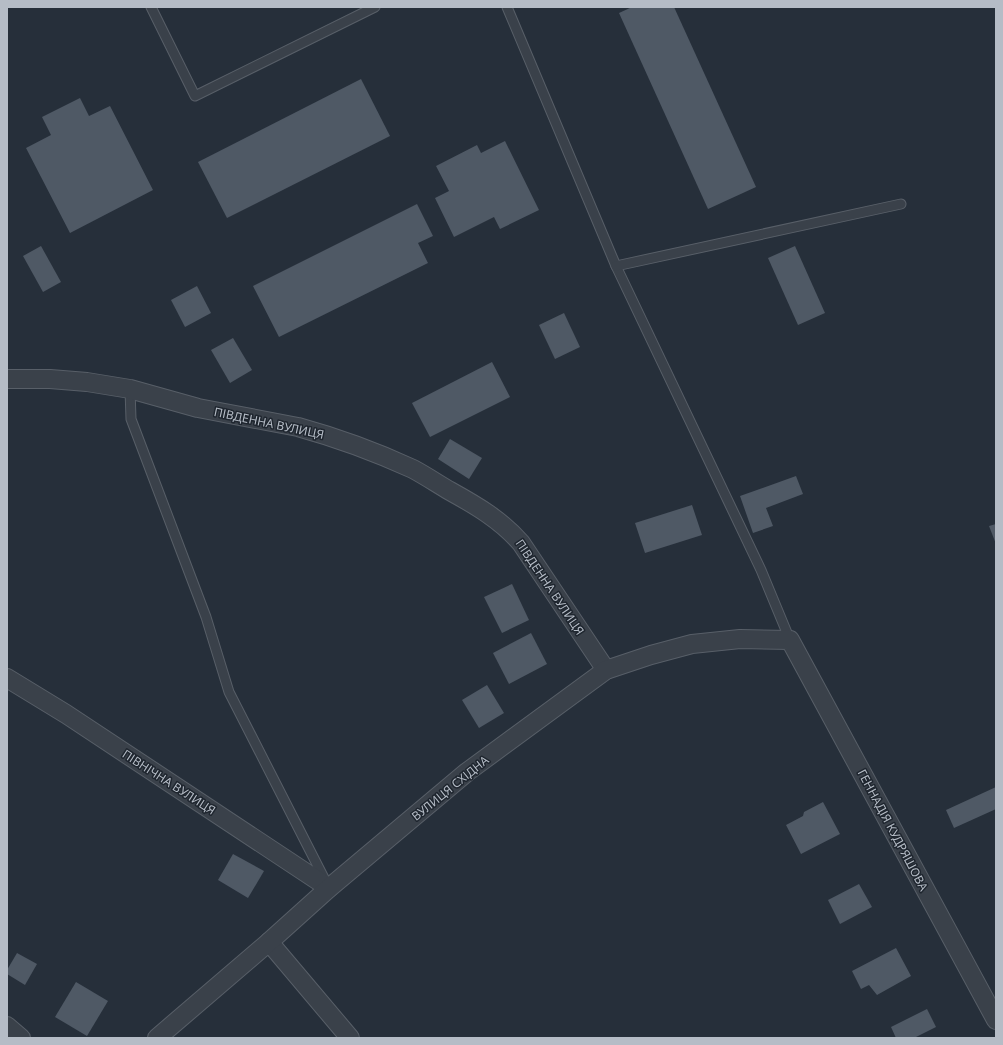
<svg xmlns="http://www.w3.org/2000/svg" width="1003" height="1045" viewBox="0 0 1003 1045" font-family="'Noto Sans',sans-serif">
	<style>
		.building { fill: #4f5965 }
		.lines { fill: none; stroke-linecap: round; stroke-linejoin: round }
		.lane-casing { stroke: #585f68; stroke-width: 11 }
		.street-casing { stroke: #585f68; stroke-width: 20 }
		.lane { stroke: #3a414a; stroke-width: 9 }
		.street { stroke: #3a414a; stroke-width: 18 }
		.labels { text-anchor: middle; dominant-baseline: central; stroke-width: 3; stroke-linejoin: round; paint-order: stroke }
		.street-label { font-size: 12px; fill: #b5bcc6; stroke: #1f262f }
	</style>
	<rect width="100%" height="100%" fill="#262f3a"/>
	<!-- building -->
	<g class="building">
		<path d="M632,7H674L756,187L708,209L619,13Z"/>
		<path d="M361,79L390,136L227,218L198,162Z"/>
		<path d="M80,98L89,116L110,106L153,190L70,233L26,148L51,135L42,117Z"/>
		<path d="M505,141L539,210L500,229L494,217L454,237L435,198L449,191L436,166L477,145L481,153Z"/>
		<path d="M417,204L433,236L418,243L428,263L279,337L253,286Z"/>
		<path d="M41,246L61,282L43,292L23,256Z"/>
		<path d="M795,246L825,313L798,325L768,258Z"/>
		<path d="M197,286L211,313L185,327L171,300Z"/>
		<path d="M564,313L580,347L555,359L539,325Z"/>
		<path d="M233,338L252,370L230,383L211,350Z"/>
		<path d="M492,362L510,397L430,437L412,403Z"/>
		<path d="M450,439L482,458L469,479L438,459Z"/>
		<path d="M796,476L803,494L766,508L773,526L753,533L740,496Z"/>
		<path d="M692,505L702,535L645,553L635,523Z"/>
		<path d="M996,524V544L989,526Z"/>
		<path d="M512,584L529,620L502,633L484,597Z"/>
		<path d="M531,633L547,664L509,684L493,653Z"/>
		<path d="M487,685L504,713L479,728L462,700Z"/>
		<path d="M996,787V809L954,828L946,810Z"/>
		<path d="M823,802L840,834L801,854L786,825L803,816L804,812Z"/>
		<path d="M233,854L264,871L248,898L218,880Z"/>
		<path d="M859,884L872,907L840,924L828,900Z"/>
		<path d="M896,948L911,976L877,995L869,985L861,989L852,971Z"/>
		<path d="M17,953L37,964L25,985L7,974V970Z"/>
		<path d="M76,982L108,1001L87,1036L55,1017Z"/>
		<path d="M927,1009L936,1027L914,1038H896L891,1027Z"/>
	</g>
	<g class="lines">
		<!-- lane casing -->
		<g class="lane-casing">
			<g id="lane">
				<path d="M151,7L195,96L375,7"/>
				<path d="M507,7L616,266L761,570L790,640"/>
				<path d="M616,266L901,204"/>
				<path d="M130,389L131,419L206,617L229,692L326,882"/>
			</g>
		</g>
		<!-- street casing -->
		<g class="street-casing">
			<g id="street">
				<path d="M7,379H50L87,382L130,389L198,408L298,427C338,438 376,452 413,469C426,476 438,484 450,491C477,506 501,520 521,543L606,670"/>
				<path d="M7,678L66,714L329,888"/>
				<path d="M269,942L350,1038"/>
				<path d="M7,1026L21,1038"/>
				<path d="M157,1038L269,942L329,888L467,772L606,670L651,655L692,644L740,639L790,640L996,1020"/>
			</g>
		</g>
		<!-- lane -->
		<use href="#lane" class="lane"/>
		<!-- street -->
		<use href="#street" class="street"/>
	</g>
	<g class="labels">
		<!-- street labels -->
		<g class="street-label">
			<text transform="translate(269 423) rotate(12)">ПІВДЕННА ВУЛИЦЯ</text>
			<text transform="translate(550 587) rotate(56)">ПІВДЕННА ВУЛИЦЯ</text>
			<text transform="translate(169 782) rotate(33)">ПІВНІЧНА ВУЛИЦЯ</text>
			<text transform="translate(450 788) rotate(-39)">ВУЛИЦЯ СХІДНА</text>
			<text transform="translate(893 830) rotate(62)">ГЕННАДІЯ КУДРЯШОВА</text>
		</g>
	</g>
	<!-- border -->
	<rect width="1003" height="1045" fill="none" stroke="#b5bcc6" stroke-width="16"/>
</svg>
